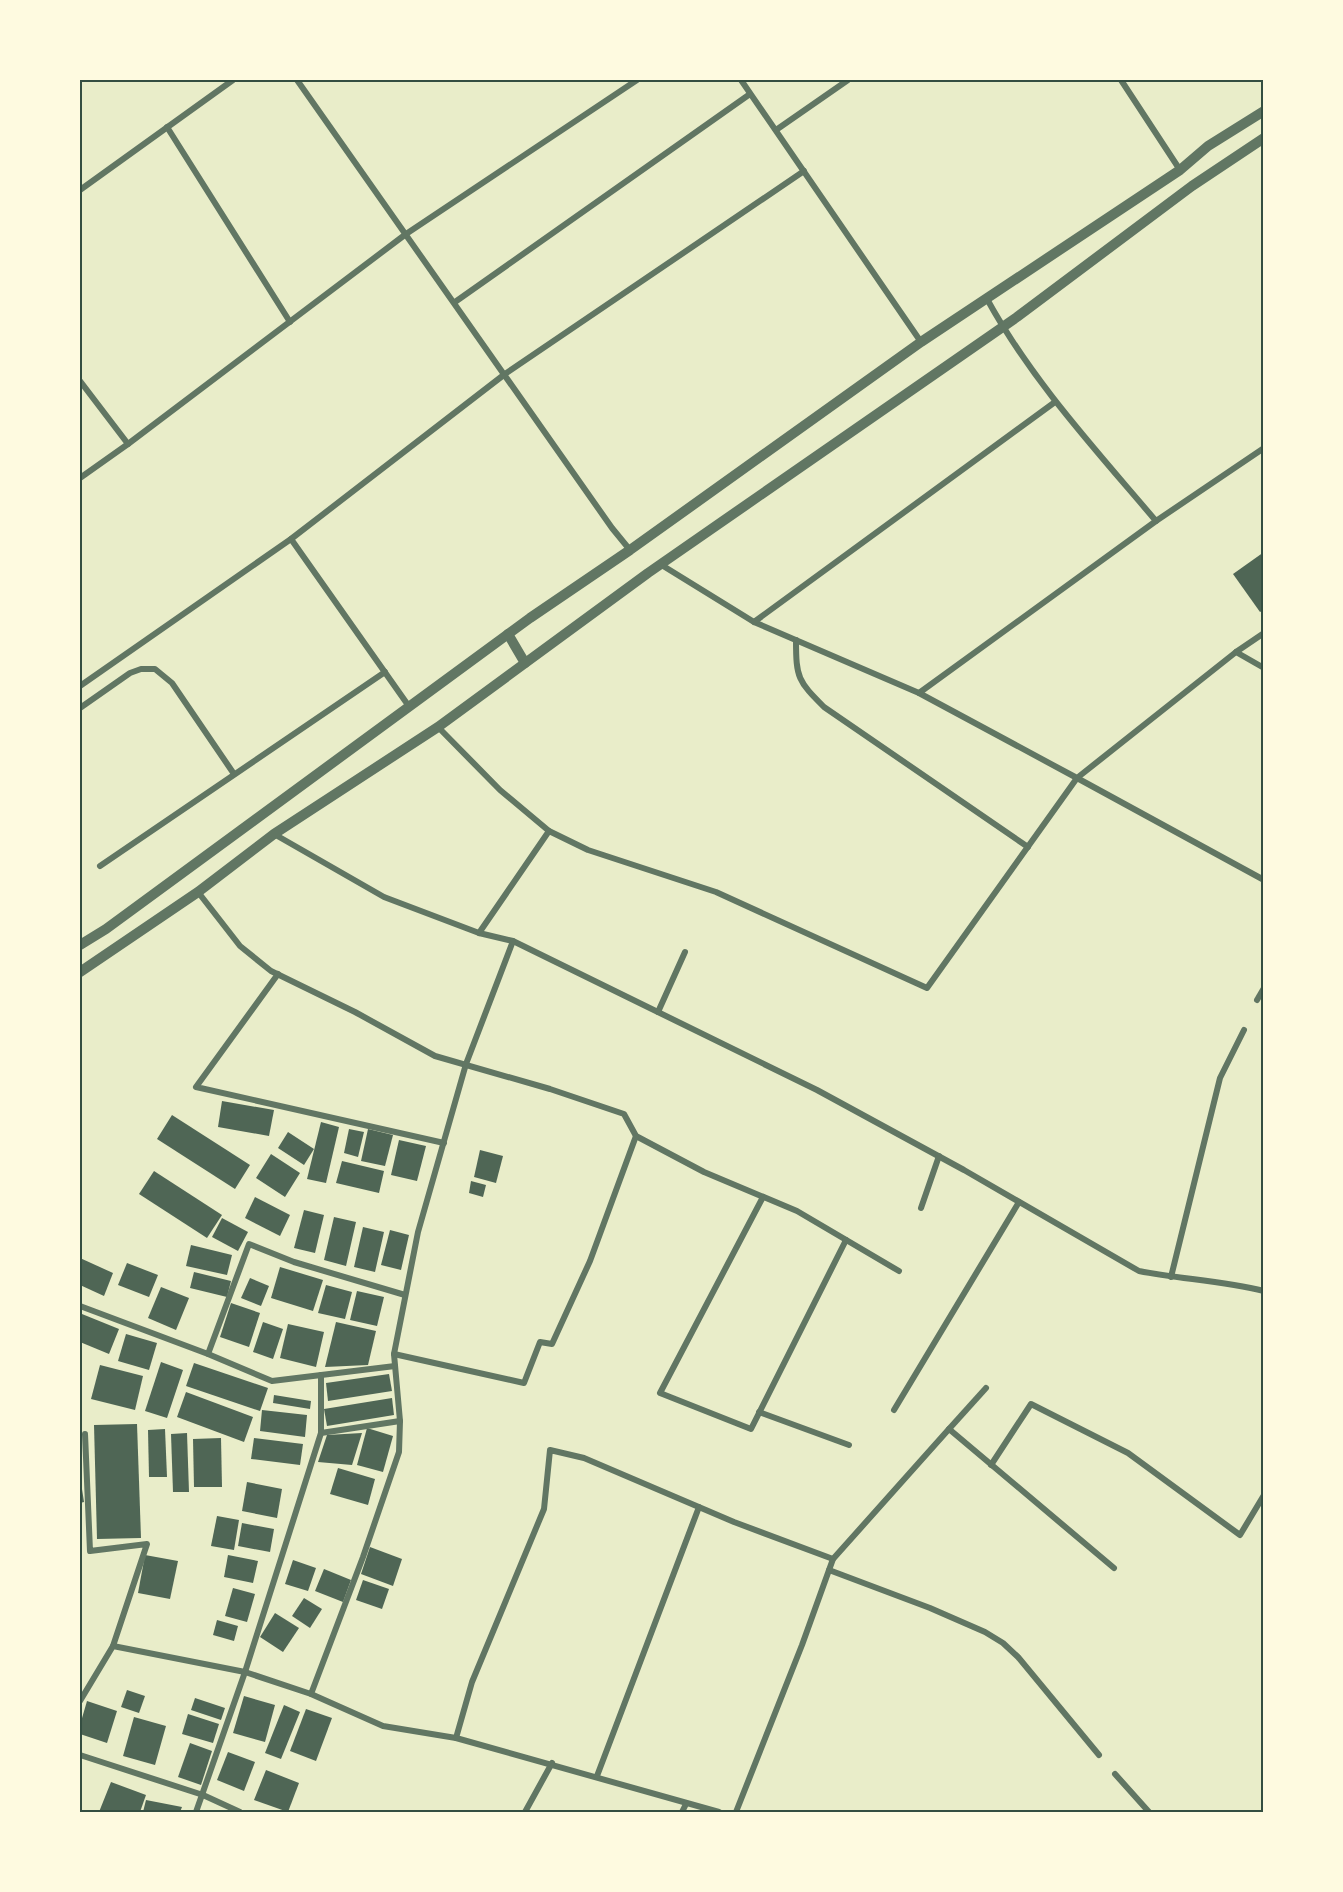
<svg xmlns="http://www.w3.org/2000/svg" width="1343" height="1892" viewBox="0 0 1343 1892" font-family="Bitter,serif">
	<style>
		.building { fill: #4f6655 }
		.lines { fill: none; stroke-linecap: round; stroke-linejoin: round }
		.minor { stroke: #617663; stroke-width: 6 }
		.tertiary { stroke: #617663; stroke-width: 10 }
		.neatline { fill: none; stroke: #344e41; stroke-width: 2 }
	</style>
	<rect width="100%" height="100%" fill="#e9edc9"/>
	<!-- building -->
	<g class="building">
		<path d="M1264,552V610L1260,612L1233,574Z"/>
		<path d="M222,1101L274,1110L269,1136L218,1127Z"/>
		<path d="M172,1115L250,1165L235,1189L157,1139Z"/>
		<path d="M321,1122L339,1127L326,1183L307,1179Z"/>
		<path d="M349,1129L364,1132L358,1157L344,1153Z"/>
		<path d="M368,1129L393,1135L385,1166L361,1161Z"/>
		<path d="M288,1132L314,1149L304,1165L278,1148Z"/>
		<path d="M399,1140L426,1146L417,1181L391,1175Z"/>
		<path d="M480,1150L503,1156L496,1183L474,1177Z"/>
		<path d="M271,1154L300,1173L285,1197L256,1178Z"/>
		<path d="M342,1161L384,1171L379,1193L336,1183Z"/>
		<path d="M154,1171L222,1215L207,1238L139,1194Z"/>
		<path d="M471,1181L486,1185L483,1197L469,1193Z"/>
		<path d="M255,1197L290,1215L280,1236L245,1218Z"/>
		<path d="M304,1210L324,1215L315,1253L294,1248Z"/>
		<path d="M334,1217L356,1222L346,1266L324,1260Z"/>
		<path d="M222,1218L248,1232L238,1251L212,1237Z"/>
		<path d="M363,1227L384,1232L375,1272L354,1267Z"/>
		<path d="M390,1230L409,1235L401,1270L381,1265Z"/>
		<path d="M191,1245L232,1255L227,1275L186,1266Z"/>
		<path d="M80,1258L113,1273L104,1296L80,1285Z"/>
		<path d="M127,1263L158,1275L149,1297L118,1285Z"/>
		<path d="M280,1267L323,1280L313,1311L271,1298Z"/>
		<path d="M194,1272L231,1281L227,1297L190,1288Z"/>
		<path d="M250,1278L269,1286L261,1306L241,1298Z"/>
		<path d="M326,1285L352,1292L345,1319L318,1313Z"/>
		<path d="M161,1287L189,1298L176,1330L148,1318Z"/>
		<path d="M357,1291L384,1297L377,1326L350,1320Z"/>
		<path d="M231,1303L260,1313L249,1347L220,1337Z"/>
		<path d="M82,1314L119,1329L109,1354L80,1342V1319Z"/>
		<path d="M263,1322L283,1329L273,1359L253,1352Z"/>
		<path d="M336,1322L376,1331L368,1365L325,1367Z"/>
		<path d="M288,1324L324,1332L316,1367L280,1358Z"/>
		<path d="M126,1334L157,1343L149,1370L118,1361Z"/>
		<path d="M161,1362L183,1370L167,1418L145,1411Z"/>
		<path d="M194,1363L268,1388L260,1411L186,1386Z"/>
		<path d="M100,1365L143,1376L135,1410L91,1399Z"/>
		<path d="M389,1374L392,1391L328,1401L326,1383Z"/>
		<path d="M186,1392L253,1417L244,1442L177,1417Z"/>
		<path d="M274,1395L311,1401L310,1409L273,1403Z"/>
		<path d="M392,1398L394,1415L327,1426L324,1409Z"/>
		<path d="M262,1410L307,1415L305,1437L260,1431Z"/>
		<path d="M137,1424L141,1538L97,1539L94,1425Z"/>
		<path d="M367,1428L393,1436L383,1472L357,1465Z"/>
		<path d="M165,1429L167,1477H149L148,1430Z"/>
		<path d="M187,1433L189,1492H173L171,1434Z"/>
		<path d="M362,1433L352,1465L318,1462L327,1435Z"/>
		<path d="M221,1438L222,1487H194L193,1439Z"/>
		<path d="M254,1438L303,1444L300,1465L251,1459Z"/>
		<path d="M338,1468L375,1479L368,1505L330,1494Z"/>
		<path d="M80,1476L84,1502L80,1503Z"/>
		<path d="M247,1482L282,1489L277,1518L242,1511Z"/>
		<path d="M217,1516L239,1520L234,1550L211,1546Z"/>
		<path d="M242,1523L274,1529L270,1552L238,1546Z"/>
		<path d="M370,1547L402,1559L393,1586L361,1574Z"/>
		<path d="M145,1555L178,1561L170,1599L138,1593Z"/>
		<path d="M228,1555L258,1561L253,1583L224,1577Z"/>
		<path d="M293,1560L316,1568L308,1591L285,1584Z"/>
		<path d="M324,1569L351,1580L343,1602L315,1591Z"/>
		<path d="M363,1580L389,1589L382,1609L356,1600Z"/>
		<path d="M233,1588L255,1594L247,1622L225,1616Z"/>
		<path d="M304,1598L322,1609L310,1628L292,1616Z"/>
		<path d="M275,1613L299,1628L283,1652L260,1637Z"/>
		<path d="M217,1620L238,1626L234,1641L213,1635Z"/>
		<path d="M127,1690L145,1696L139,1713L121,1707Z"/>
		<path d="M244,1696L275,1705L265,1742L233,1733Z"/>
		<path d="M195,1698L225,1708L221,1720L191,1710Z"/>
		<path d="M87,1701L117,1711L107,1743L80,1734V1725Z"/>
		<path d="M284,1705L300,1712L281,1759L265,1753Z"/>
		<path d="M306,1709L332,1718L316,1761L290,1751Z"/>
		<path d="M188,1714L219,1724L213,1743L182,1734Z"/>
		<path d="M134,1717L166,1726L155,1765L123,1756Z"/>
		<path d="M190,1743L212,1751L201,1785L178,1777Z"/>
		<path d="M228,1752L255,1762L244,1791L217,1780Z"/>
		<path d="M266,1770L299,1783L288,1812L254,1800Z"/>
		<path d="M111,1782L146,1795L140,1812H99Z"/>
		<path d="M146,1800L182,1807L180,1812H143Z"/>
	</g>
	<g class="lines">
		<!-- minor -->
		<g class="minor">
			<path d="M297,80L612,528L630,550"/>
			<path d="M741,80L921,342"/>
			<path d="M1121,80L1180,170"/>
			<path d="M167,127L290,322"/>
			<path d="M776,130L848,80"/>
			<path d="M80,190L233,80"/>
			<path d="M987,299C1032,381 1096,450 1156,521L1264,448"/>
			<path d="M455,302L750,94"/>
			<path d="M80,381L128,444"/>
			<path d="M80,478L128,444L406,234L637,80"/>
			<path d="M1156,521L919,693L1077,778L1236,652L1264,633"/>
			<path d="M291,539L408,705"/>
			<path d="M660,564L754,622L919,693"/>
			<path d="M754,622L1055,402"/>
			<path d="M796,640C796,678 798,681 824,707L1028,847"/>
			<path d="M1236,652L1264,668"/>
			<path d="M80,686L291,539L505,374L804,171"/>
			<path d="M80,708L130,673L141,669H155L172,683L234,774"/>
			<path d="M438,727L500,790L549,831L588,850L716,892L927,988L1077,778L1264,880"/>
			<path d="M274,834L384,897L479,933L513,941L817,1090L964,1170L1139,1271C1181,1279 1222,1281 1264,1291"/>
			<path d="M100,866L385,672"/>
			<path d="M198,892L240,946L271,971L355,1012L435,1056L550,1089L624,1114L636,1136L704,1172L797,1211L899,1271"/>
			<path d="M479,933L549,831"/>
			<path d="M513,941L466,1064L418,1232L394,1354L400,1421L399,1452L363,1557L311,1694L383,1726L456,1738L472,1682L544,1509L550,1450L584,1458L734,1522L833,1559"/>
			<path d="M278,974L196,1087L444,1143"/>
			<path d="M1257,1000L1264,988"/>
			<path d="M658,1012L685,952"/>
			<path d="M763,1197L660,1393L751,1429L846,1240"/>
			<path d="M921,1208L939,1156"/>
			<path d="M1171,1277L1220,1078L1244,1030"/>
			<path d="M80,1306L208,1354L272,1381L395,1366"/>
			<path d="M208,1354L249,1244L294,1262L405,1295"/>
			<path d="M394,1354L524,1383L540,1342L552,1344L590,1261L636,1136"/>
			<path d="M894,1410L1019,1202"/>
			<path d="M759,1412L849,1445"/>
			<path d="M949,1429L986,1388"/>
			<path d="M321,1433V1375"/>
			<path d="M85,1434L90,1551L147,1544L113,1646"/>
			<path d="M991,1465L1031,1404L1128,1453L1240,1535L1264,1495"/>
			<path d="M829,1570L930,1608L985,1632L1003,1643L1018,1657L1099,1755"/>
			<path d="M80,1701L113,1646L245,1672L321,1433L400,1421"/>
			<path d="M456,1738L719,1812"/>
			<path d="M80,1755L203,1795L240,1812"/>
			<path d="M1115,1774L1149,1812"/>
			<path d="M597,1776L699,1507"/>
			<path d="M196,1812L245,1672L311,1694"/>
			<path d="M525,1812L552,1763"/>
			<path d="M682,1812L686,1804"/>
			<path d="M736,1812L802,1645L833,1559L949,1429L1114,1568"/>
		</g>
		<!-- tertiary -->
		<g class="tertiary">
			<path d="M508,634L525,663"/>
			<path d="M80,945L106,929L530,618L630,550L921,342L1180,170L1208,146L1264,111"/>
			<path d="M80,972L198,892L274,834L438,727L648,573L1017,317L1192,186L1264,138"/>
		</g>
	</g>
	<!-- border -->
	<rect width="1343" height="1892" fill="none" stroke="#fefae0" stroke-width="162"/>
	<rect x="81" y="81" width="1181" height="1730" class="neatline"/>
</svg>
